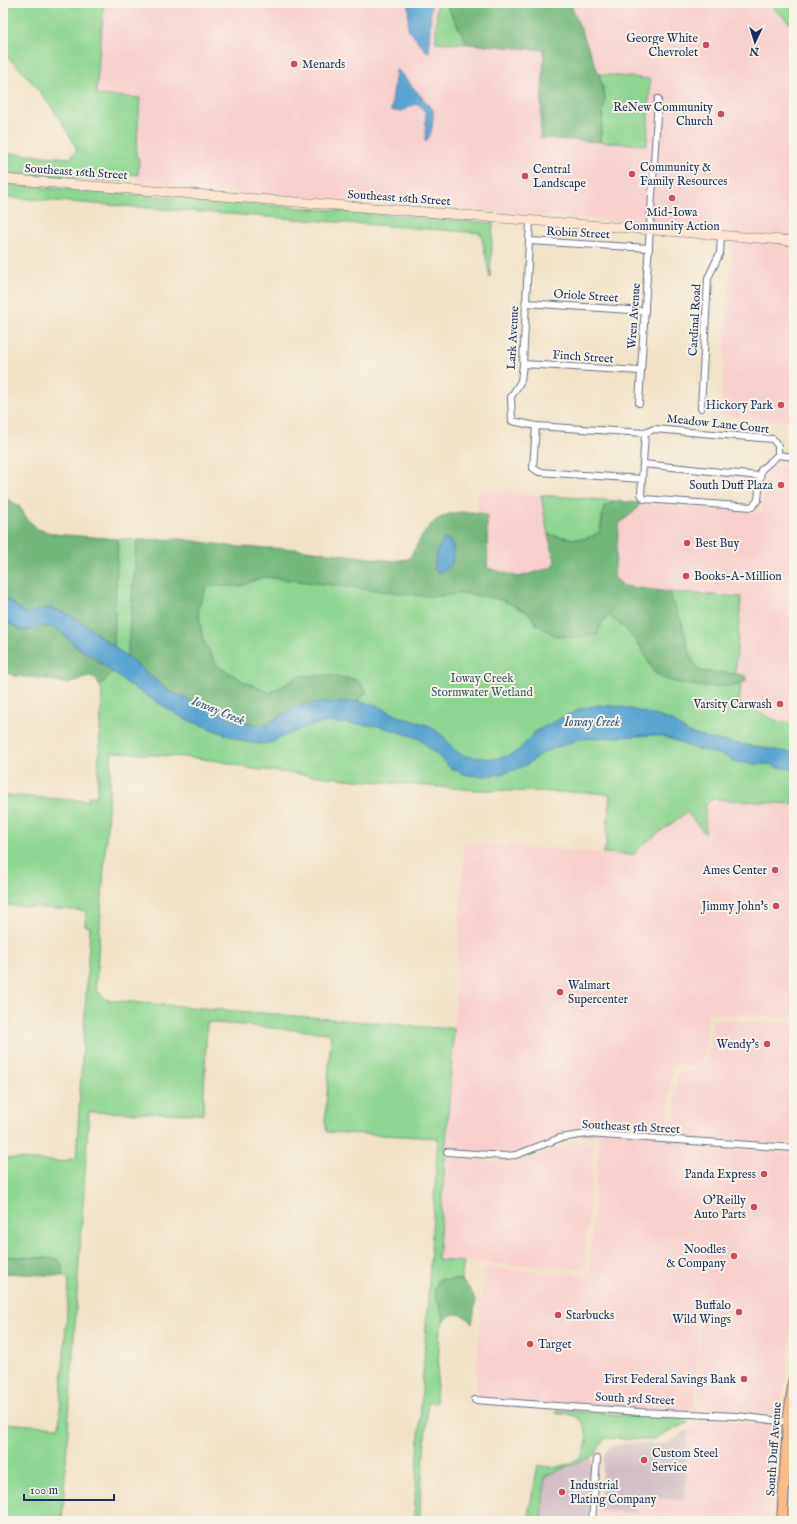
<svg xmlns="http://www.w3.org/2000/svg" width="797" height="1524" viewBox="0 0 797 1524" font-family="'IM FELL English',serif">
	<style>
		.built { fill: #f7d0ce }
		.industrial { fill: #d2bec4 }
		.green { fill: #8dd692; stroke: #548278 }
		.forest { fill: #72b77c; stroke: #46736d }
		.water { fill: #59a5d2; stroke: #3a6a98 }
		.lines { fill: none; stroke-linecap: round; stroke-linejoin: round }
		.street-casing { stroke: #666e83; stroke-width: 8 }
		.secondary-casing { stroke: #666e83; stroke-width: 10 }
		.primary-casing { stroke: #666e83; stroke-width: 12 }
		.street { stroke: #fff; stroke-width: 6 }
		.secondary { stroke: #fde4d0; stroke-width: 9 }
		.primary { stroke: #f9bc8a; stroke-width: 10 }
		.poi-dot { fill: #d1495b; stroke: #f7f3e8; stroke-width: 1.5 }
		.labels { text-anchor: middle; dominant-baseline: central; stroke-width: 4; stroke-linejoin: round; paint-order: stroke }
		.poi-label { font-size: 12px; fill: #1b2f5e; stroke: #f7f3e8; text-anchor: end }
		.street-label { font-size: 12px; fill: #1b2f5e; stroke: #f7f3e8 }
		.park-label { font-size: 12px; fill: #38596b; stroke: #f7f3e8 }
		.water-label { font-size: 13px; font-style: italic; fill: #315887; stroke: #f7f3e8 }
	</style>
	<rect width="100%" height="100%" fill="#f7f3e8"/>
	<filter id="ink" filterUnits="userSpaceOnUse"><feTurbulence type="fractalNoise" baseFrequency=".025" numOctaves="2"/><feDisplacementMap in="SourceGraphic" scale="8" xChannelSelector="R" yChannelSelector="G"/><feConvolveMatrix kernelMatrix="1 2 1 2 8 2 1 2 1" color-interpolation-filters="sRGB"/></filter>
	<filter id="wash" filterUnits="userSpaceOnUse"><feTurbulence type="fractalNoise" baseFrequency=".012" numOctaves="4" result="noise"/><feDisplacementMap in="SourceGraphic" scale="16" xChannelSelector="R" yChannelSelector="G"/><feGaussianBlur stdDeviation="0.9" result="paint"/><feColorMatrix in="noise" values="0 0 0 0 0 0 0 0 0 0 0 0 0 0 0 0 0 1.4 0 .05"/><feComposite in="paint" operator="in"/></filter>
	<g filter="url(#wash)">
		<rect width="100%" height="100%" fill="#f1e2c7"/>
		<!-- built -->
		<g class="built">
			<path d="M104,3H437L436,42L544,50L540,138L646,145L650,79L599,74L570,3L769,4L794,27V421L720,415L733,230L137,184L139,159L136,157L96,95Z"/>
			<path d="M766,465L794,467V723L777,721L739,703L741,685L746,681V676L735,674L741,597L653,590L624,586L614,577L619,524L636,510L640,503L762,513Z"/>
			<path d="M479,490L541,495L555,560L553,567L519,577L487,568L489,547L486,531L487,516L477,512Z"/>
			<path d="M608,795L794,804V1018L708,1013L705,1053L703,1060L697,1065L691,1066L672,1065L667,1139L716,1143V1149L794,1154V1278L790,1345L781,1407L778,1411L774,1413L708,1408L701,1405L699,1400V1346L703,1290L699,1291L695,1414L475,1400L483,1272L486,1268L578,1274L589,1278L599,1135H573L516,1155L447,1152L464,843L603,853Z"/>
			<path d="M718,1019L794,1024V1142L785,1143L678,1136L673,1133L677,1076L682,1071L696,1070L708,1061L711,1025L714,1020Z"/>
			<path d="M586,1141L594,1148L585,1264L583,1269L438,1260L446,1158L516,1163L565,1145Z"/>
			<path d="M706,1420L776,1427L778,1433L774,1521H598L599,1510L636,1513L637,1497L684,1499L688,1430L699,1424L700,1422Z"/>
			<path d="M794,1446V1521H790V1510Z"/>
		</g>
		<!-- industrial -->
		<g class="industrial">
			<path d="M688,1430L684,1500L638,1497L636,1513L599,1510L604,1456L609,1447L626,1443L661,1444L667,1443Z"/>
			<path d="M592,1457L588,1521H542L545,1476Z"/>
		</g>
		<!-- green -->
		<g class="green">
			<path d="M3,3H104L96,95L140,98L136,157L139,158L138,175L129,174L122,181L3,173V153L71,158L77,149C60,115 32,78 3,53Z"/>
			<path d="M437,3H445L468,44L436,42Z"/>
			<path d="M744,3H794V27L769,4Z"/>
			<path d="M599,74L650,79L647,145L600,142L605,97Z"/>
			<path d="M3,184L493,223L490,278L481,233L3,197Z"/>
			<path d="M541,495L615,501L604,507L600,531C581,546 570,536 548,535Z"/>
			<path d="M118,539L137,540L136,555L741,597L735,674L700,671L692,660L682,624L676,682L726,686L741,685L739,703L777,721L794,723V804L713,799L705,805V834L687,812L637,849L634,855L603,853L606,846L610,795L599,793L476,790L356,780L252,769L219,761L185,757L112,752L96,983L97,990L107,1000L437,1028H454L438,1260L464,1262L461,1280L454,1279L434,1291L444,1320L440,1330L436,1403L428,1402L420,1502V1516L423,1521H410L414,1515L438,1138L327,1132L325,1121L331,1036L328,1033L207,1022L203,1114L89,1112L62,1521H3V1423L59,1427L69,1280L63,1276V1267L58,1259L3,1256V1158L68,1162L69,1159H76L90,927L85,926L86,911L3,905V795L88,801V796H97L102,692L100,686L111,674Z"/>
			<path d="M556,1410L683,1419L688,1423L651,1440L605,1438L595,1455L545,1476L542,1521H527L538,1465C544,1466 551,1468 556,1467C565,1466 576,1461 582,1455C589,1446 588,1428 580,1420C574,1414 564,1414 556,1412Z"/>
		</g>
		<!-- forest -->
		<g class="forest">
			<path d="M445,3H570L599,74L605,97L600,142L540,138L544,50L468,44Z"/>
			<path d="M3,496L19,506L28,520L38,529L54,534L118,539L114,648C94,632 69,604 41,610C36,611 32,614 26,614L3,596Z"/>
			<path d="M615,501L640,503L636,510L619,524L614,577L624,586L669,592L682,624L692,660L700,671C713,673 735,672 746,676V681C731,691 666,687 654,672C650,668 649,661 646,656C636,639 624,626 608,615L602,623L597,635L577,638L556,636L536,624L529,613L502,600L465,593L432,597L263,577L241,586H207L198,609L203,640L218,666L243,681L270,693L299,676L327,675L357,680L367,691L358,702L314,703L294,707L267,725L255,724L235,720L168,691L127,656L137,540L180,539L237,547L297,549L394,561L409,559C424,534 430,513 464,512C473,512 479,512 487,516C486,534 489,550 487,568L519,577L553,567L555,560L548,535C570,536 581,546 600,531L604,507Z"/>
			<path d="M3,619C10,625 21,630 32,630C39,630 44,625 53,627C62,630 67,639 74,645C87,655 100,662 113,672L100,686L94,677H84L68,684L48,679L14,676L3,671Z"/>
			<path d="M3,1256L58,1259L63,1267V1276L3,1273Z"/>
			<path d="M439,1279L461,1280C479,1297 476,1301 472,1324C464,1313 455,1310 444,1320L434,1291Z"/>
		</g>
		<!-- water -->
		<g class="water">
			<path d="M409,3H431L429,52L426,51L408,29Z"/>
			<path d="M396,70H398L433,110C433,120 433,136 425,142L426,113L419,104C408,104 406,115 391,110Z"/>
			<path d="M445,539H448L453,545L452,564L442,572H438L434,569C436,557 436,547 445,539Z"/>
			<path d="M3,596L26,614L49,608L72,616L124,654L168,691L235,720L255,724L267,725L294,707L314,703L358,702L376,705L398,716L430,726L443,736L454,750L464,756L491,759L508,756L518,751L535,732L557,720L580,709L599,705L623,707L661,717L672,721L689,733L710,739L794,753V769L777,767L770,764H749L734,761L723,755L695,749L666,737L653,735L579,739L542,753L528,764L517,769L501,774L484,776L467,775L451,768L418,738L379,726L326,722L300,729L272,742L261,744L245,742L183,718L128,684L94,657L73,644L65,635L54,627L43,626L22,631L3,619Z"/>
		</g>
	</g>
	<g filter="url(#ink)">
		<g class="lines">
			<!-- street casing -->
			<g class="street-casing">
				<g id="street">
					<path d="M530,221L523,364L521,381L511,397L512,421L536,426L645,433L654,429L773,439L778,446V455L761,470L758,500L752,507L644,499L641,494L645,433"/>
					<path d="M529,241L649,248"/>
					<path d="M525,303L645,311"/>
					<path d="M523,364L641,371"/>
					<path d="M639,403L658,99"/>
					<path d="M701,408L708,278L720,253L721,236"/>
					<path d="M536,426L533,468L539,472L642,479"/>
					<path d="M778,455L794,457"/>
					<path d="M643,464L759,476"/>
					<path d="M447,1152L505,1156L516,1155L560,1138L587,1134L794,1148"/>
					<path d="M475,1400L639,1412L737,1416L788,1422"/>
					<path d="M592,1521L597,1459"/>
				</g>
			</g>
			<!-- secondary casing -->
			<g class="secondary-casing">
				<path id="secondary" d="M3,179L794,241"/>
			</g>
			<!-- primary casing -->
			<g class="primary-casing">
				<path id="primary" d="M782,1521L788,1422L794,1379"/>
			</g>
			<!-- street -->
			<use href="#street" class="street"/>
			<!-- secondary -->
			<use href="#secondary" class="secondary"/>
			<!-- primary -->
			<use href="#primary" class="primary"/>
		</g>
	</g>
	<!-- markers -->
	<g class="poi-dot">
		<circle cx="706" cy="45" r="4"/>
		<circle cx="294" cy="64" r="4"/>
		<circle cx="721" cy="114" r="4"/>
		<circle cx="632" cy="174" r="4"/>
		<circle cx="525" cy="176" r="4"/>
		<circle cx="672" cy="198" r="4"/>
		<circle cx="781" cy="405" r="4"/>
		<circle cx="781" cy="485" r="4"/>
		<circle cx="687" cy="543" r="4"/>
		<circle cx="686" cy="576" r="4"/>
		<circle cx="780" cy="704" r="4"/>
		<circle cx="775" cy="870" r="4"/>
		<circle cx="776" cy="906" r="4"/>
		<circle cx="560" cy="992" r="4"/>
		<circle cx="767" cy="1044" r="4"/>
		<circle cx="764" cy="1174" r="4"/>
		<circle cx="754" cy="1207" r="4"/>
		<circle cx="734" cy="1256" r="4"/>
		<circle cx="739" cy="1312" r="4"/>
		<circle cx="558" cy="1315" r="4"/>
		<circle cx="530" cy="1344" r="4"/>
		<circle cx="744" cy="1379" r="4"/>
		<circle cx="644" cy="1460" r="4"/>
		<circle cx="562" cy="1492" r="4"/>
	</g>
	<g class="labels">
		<!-- poi labels -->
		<g class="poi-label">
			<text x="698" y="38">George White<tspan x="698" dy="14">Chevrolet</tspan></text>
			<text x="302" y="64" text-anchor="start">Menards</text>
			<text x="713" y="107">ReNew Community<tspan x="713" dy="14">Church</tspan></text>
			<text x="640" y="167" text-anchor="start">Community &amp;<tspan x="640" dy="14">Family Resources</tspan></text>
			<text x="533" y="169" text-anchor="start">Central<tspan x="533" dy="14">Landscape</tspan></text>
			<text x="672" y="212" text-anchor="middle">Mid-Iowa<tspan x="672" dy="14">Community Action</tspan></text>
			<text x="773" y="405">Hickory Park</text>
			<text x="773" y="485">South Duff Plaza</text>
			<text x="695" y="543" text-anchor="start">Best Buy</text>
			<text x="694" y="576" text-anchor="start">Books-A-Million</text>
			<text x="772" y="704">Varsity Carwash</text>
			<text x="767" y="870">Ames Center</text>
			<text x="768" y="906">Jimmy John's</text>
			<text x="568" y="985" text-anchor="start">Walmart<tspan x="568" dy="14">Supercenter</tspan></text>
			<text x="759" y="1044">Wendy's</text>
			<text x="756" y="1174">Panda Express</text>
			<text x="746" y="1200">O'Reilly<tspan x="746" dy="14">Auto Parts</tspan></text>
			<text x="726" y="1249">Noodles<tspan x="726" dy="14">&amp; Company</tspan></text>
			<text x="731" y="1305">Buffalo<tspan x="731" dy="14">Wild Wings</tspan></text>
			<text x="566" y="1315" text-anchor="start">Starbucks</text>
			<text x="538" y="1344" text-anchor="start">Target</text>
			<text x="736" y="1379">First Federal Savings Bank</text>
			<text x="652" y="1453" text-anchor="start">Custom Steel<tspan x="652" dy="14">Service</tspan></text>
			<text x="570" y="1485" text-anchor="start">Industrial<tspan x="570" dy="14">Plating Company</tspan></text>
		</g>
		<!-- street labels -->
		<g class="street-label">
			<text transform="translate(76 172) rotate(4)">Southeast 16th Street</text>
			<text transform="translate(399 198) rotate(4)">Southeast 16th Street</text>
			<text transform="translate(578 233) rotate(3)">Robin Street</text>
			<text transform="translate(586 296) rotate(4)">Oriole Street</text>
			<text transform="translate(634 316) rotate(-86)">Wren Avenue</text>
			<text transform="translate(695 320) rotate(-87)">Cardinal Road</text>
			<text transform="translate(513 338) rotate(-87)">Lark Avenue</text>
			<text transform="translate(583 357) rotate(4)">Finch Street</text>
			<text transform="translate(718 424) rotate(6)">Meadow Lane Court</text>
			<text transform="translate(631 1127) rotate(3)">Southeast 5th Street</text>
			<text transform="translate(635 1399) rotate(3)">South 3rd Street</text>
			<text transform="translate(774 1449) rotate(-86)">South Duff Avenue</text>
		</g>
		<!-- park labels -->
		<g class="park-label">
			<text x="482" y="678">Ioway Creek<tspan x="482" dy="14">Stormwater Wetland</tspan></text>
		</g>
		<!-- water labels -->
		<g class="water-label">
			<text transform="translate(218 711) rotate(22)">Ioway Creek</text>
			<text x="592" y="722">Ioway Creek</text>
		</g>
	</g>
	<!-- margin -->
	<rect width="797" height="1524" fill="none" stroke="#f7f3e8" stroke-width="16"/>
	<!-- north arrow -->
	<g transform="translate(755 42) rotate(184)" stroke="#f7f3e8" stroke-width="3" paint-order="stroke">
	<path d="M0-3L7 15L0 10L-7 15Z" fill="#1b2f5e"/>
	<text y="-6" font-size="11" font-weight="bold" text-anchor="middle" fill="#1b2f5e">N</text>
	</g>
	<!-- scale -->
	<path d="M24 1494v6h90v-6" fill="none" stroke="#1b2f5e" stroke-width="2"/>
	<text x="30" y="1494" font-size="12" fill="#1b2f5e" stroke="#f7f3e8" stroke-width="3" paint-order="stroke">100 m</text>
</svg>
